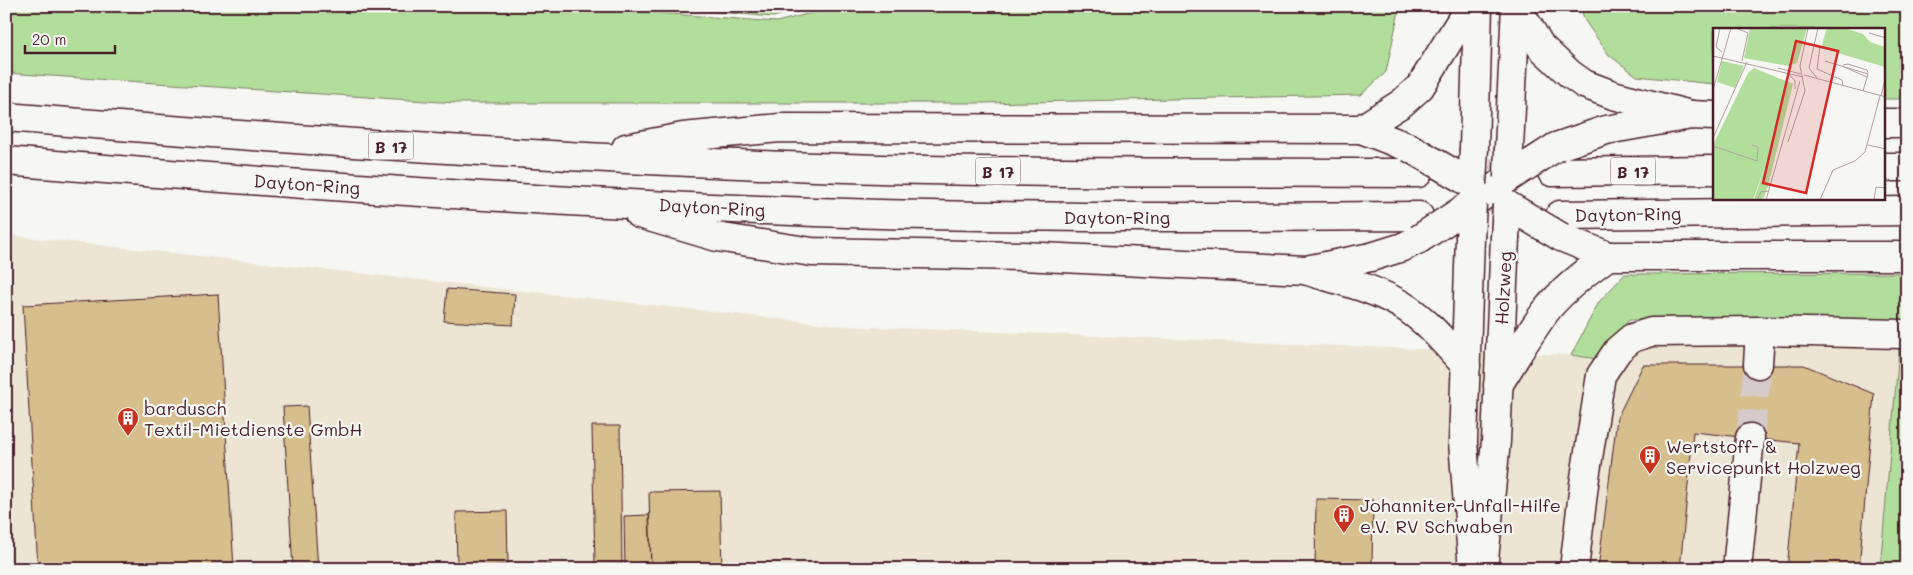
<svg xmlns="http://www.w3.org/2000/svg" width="1913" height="575" viewBox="0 0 1913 575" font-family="Mali,sans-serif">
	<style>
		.built { fill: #ece5d4 }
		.green { fill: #b2de9c; stroke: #7e7e64 }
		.building { fill: #d6be8d; stroke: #4a1f2b }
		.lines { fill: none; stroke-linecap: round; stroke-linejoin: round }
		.minor-tunnel { stroke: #d4cbca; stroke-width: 28; stroke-dasharray: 28 14; stroke-linecap: butt }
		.highway-tunnel { stroke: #d4cbca; stroke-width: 28; stroke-dasharray: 28 14; stroke-linecap: butt }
		.minor-casing { stroke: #4a1f2b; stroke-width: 31 }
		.major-casing { stroke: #4a1f2b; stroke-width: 31 }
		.highway-casing { stroke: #4a1f2b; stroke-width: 31 }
		.minor { stroke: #f6f6f2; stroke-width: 28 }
		.major { stroke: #f6f6f2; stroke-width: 28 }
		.highway { stroke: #f6f6f2; stroke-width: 28 }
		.minor-bridge-casing { stroke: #4a1f2b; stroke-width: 31; stroke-linecap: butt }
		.major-bridge-casing { stroke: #4a1f2b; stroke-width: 31; stroke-linecap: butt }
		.highway-bridge-casing { stroke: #4a1f2b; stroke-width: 31; stroke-linecap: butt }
		.minor-bridge { stroke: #f6f6f2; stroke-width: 28 }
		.major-bridge { stroke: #f6f6f2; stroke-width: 28 }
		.highway-bridge { stroke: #f6f6f2; stroke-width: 28 }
		.labels { text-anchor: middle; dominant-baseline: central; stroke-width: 4.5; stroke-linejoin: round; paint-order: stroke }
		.shield { fill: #f6f6f2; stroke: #7e6067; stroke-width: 1 }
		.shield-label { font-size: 16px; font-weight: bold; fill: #4a1f2b }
		.street-label { font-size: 18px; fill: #4a1f2b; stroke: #f6f6f2 }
		.poi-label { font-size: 18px; fill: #4a1f2b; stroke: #f6f6f2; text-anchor: start }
		.inset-road { fill: none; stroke: #b1a0a2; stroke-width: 1 }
		.view { fill: #d62828; fill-opacity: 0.15; stroke: #d62828; stroke-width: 2.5 }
		.inset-edge { fill: none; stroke: #4a1f2b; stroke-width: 2.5 }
	</style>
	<rect width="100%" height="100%" fill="#f6f6f2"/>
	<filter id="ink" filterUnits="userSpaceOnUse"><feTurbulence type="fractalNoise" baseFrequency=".02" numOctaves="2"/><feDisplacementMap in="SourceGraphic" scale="10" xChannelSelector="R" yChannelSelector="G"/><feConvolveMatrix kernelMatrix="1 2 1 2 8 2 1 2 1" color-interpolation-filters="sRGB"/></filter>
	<g filter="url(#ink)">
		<!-- built -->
		<path class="built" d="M6,235L846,326L1571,355L1597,359L1650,344L1899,349L1880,569H6Z"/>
		<!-- green -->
		<g class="green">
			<path d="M6,6H568L777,22L838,6H1400L1386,72L1361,95L982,103H456L6,73Z"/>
			<path d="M652,6H812L773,17Z"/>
			<path d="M1580,6H1907V99H1884V29H1714V84L1637,76L1609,55L1585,21Z"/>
			<path d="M1907,273V327L1742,321L1629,320L1597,359L1571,355L1599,302L1625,274Z"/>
			<path d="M1899,349H1907V569H1880Z"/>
		</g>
		<!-- building -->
		<g class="building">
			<path d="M447,289L515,294L513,325L444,321Z"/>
			<path d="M218,294L234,569H38L23,305Z"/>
			<path d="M1643,365H1804L1874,394L1859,569H1787L1799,443L1693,432L1680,569H1598L1617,418Z"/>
			<path d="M307,406L318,569H293L283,407Z"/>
			<path d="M592,426H620L622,564L595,565Z"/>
			<path d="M720,491L722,569H651L649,492Z"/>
			<path d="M1316,499L1373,500L1372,569H1315Z"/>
			<path d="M507,511L508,565L457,566L456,512Z"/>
			<path d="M649,515L651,569H625L624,516Z"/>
			<path d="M551,564V569L370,568L457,566Z"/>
		</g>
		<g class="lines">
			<!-- minor-tunnel -->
			<path class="minor-tunnel" d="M1750,438L1758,364"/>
			<!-- highway-tunnel -->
			<g class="highway-tunnel">
				<path d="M1448,172H1530"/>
				<path d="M1448,216L1530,215"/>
			</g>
			<!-- minor casing -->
			<g class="minor-casing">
				<g id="minor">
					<path d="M1474,148L1478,6"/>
					<path d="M1509,148L1516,6"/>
					<path d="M1758,364L1760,331"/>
					<path d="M1574,569L1584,484L1601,375L1618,350L1632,338L1651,332L1760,331L1902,334"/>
					<path d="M1737,569L1750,438"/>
				</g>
			</g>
			<!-- major casing -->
			<g class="major-casing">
				<g id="major">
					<path d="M1470,238L1463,442L1472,557"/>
					<path d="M1483,569L1496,441L1505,238"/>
				</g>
			</g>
			<!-- highway casing -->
			<g class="highway-casing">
				<g id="highway">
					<path d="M1516,6L1541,47L1570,74L1584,84L1613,95L1691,115"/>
					<path d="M6,117C275,139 545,158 815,167C1016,174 1217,172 1418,173"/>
					<path d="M1884,123H1907"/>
					<path d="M1361,129L1410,148"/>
					<path d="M1556,147L1606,130L1691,115L1714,116"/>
					<path d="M626,148L683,137L780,128L1361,129L1402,103L1420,87L1470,6"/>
					<path d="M6,161C275,183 545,203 815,212C1016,219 1217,217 1419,216"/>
					<path d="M1884,167H1907"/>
					<path d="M1552,172L1714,170"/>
					<path d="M1472,204L1508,178"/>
					<path d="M639,214L717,237L812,252L1022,256L1306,270L1371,257L1403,247L1419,239"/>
					<path d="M1560,215L1907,211"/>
					<path d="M1561,237L1608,256"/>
					<path d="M1308,271C1341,281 1379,289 1408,309C1430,324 1448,346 1466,366"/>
					<path d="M1498,385C1515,359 1530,331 1549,307C1566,287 1587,271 1608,256H1907"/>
				</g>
			</g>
			<!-- minor -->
			<use href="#minor" class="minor"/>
			<!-- major -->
			<use href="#major" class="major"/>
			<!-- highway -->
			<use href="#highway" class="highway"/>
			<!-- minor-bridge casing -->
			<g class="minor-bridge-casing">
				<g id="minor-bridge">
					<path d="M1508,178L1509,148"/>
					<path d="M1472,184L1474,148"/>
				</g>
			</g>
			<!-- major-bridge casing -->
			<g class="major-bridge-casing">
				<g id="major-bridge">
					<path d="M1470,238L1472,204"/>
					<path d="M1505,238L1507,205"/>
				</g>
			</g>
			<!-- highway-bridge casing -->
			<g class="highway-bridge-casing">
				<g id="highway-bridge">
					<path d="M1410,148L1472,184"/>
					<path d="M1508,178L1556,147"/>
					<path d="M1507,205L1561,237"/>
					<path d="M1419,239L1472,204"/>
				</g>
			</g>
			<!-- minor-bridge -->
			<use href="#minor-bridge" class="minor-bridge"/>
			<!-- major-bridge -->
			<use href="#major-bridge" class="major-bridge"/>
			<!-- highway-bridge -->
			<use href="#highway-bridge" class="highway-bridge"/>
		</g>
	</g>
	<!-- icons -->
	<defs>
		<g id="building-pin" transform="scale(1.125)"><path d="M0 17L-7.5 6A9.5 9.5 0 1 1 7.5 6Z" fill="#c8321e" stroke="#f6f6f2"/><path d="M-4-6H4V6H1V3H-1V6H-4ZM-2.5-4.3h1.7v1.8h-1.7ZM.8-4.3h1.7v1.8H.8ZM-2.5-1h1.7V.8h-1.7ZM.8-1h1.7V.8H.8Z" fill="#fff"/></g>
	</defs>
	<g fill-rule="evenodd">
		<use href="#building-pin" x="128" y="418"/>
		<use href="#building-pin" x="1650" y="456"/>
		<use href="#building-pin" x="1344" y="515"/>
	</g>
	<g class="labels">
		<!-- shield labels -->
		<g class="shield">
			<rect x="368.5" y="132.5" width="45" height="27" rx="4"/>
			<rect x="975.5" y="157.5" width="45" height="27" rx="4"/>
			<rect x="1610.5" y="157.5" width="45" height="27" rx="4"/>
		</g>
		<g class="shield-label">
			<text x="391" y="146">B 17</text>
			<text x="998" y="171">B 17</text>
			<text x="1633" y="171">B 17</text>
		</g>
		<!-- street labels -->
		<g class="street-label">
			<text transform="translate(307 184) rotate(4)">Dayton-Ring</text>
			<text transform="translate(712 207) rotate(3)">Dayton-Ring</text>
			<text transform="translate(1628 214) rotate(-1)">Dayton-Ring</text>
			<text x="1117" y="217">Dayton-Ring</text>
			<text transform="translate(1503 288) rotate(-87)">Holzweg</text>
		</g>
		<!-- poi labels -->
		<g class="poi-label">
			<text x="144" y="408">bardusch<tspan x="144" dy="21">Textil-Mietdienste GmbH</tspan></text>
			<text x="1666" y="446">Wertstoff- &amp;<tspan x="1666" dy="21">Servicepunkt Holzweg</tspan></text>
			<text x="1360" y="505">Johanniter-Unfall-Hilfe<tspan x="1360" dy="21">e.V. RV Schwaben</tspan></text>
		</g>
	</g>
	<!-- overview -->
	<g transform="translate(1713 28)">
		<rect width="172" height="172" fill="#f6f6f2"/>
		<path d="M37,0H94L84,35L76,38L31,30ZM114,0H131L150,6L157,14L172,19V39L108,20ZM9,33L31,38L22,60L4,54ZM41,40L80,56L55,158L50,172H41L54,132L40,172H0V117L35,45Z" fill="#b2de9c"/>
		<path class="inset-road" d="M7,0L3,19L9,24M23,0L35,5L29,33M156,5L173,10M107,19L104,41L129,52L130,58M0,28L90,49M112,33L155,46L150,63M130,37L135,36L154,42L155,45M129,38L154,49M65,40L88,46M75,45L82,53V61M91,47L173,69M104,50L96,40L105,0M0,62L18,0M168,68L173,47M0,110L34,34M75,114L92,63L87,38L95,0M155,117L173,121M0,118L44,133L45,119L39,117M44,172L48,164L56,163M53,172L87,53M107,172L120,142L142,133L152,124L167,68M161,172L163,159L173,160"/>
		<path class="view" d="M83,13L125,23L93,165L50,155Z"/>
		<rect width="172" height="172" class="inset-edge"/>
	</g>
	<!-- margin -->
	<rect width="1913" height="575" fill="none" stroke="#f6f6f2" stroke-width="25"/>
	<rect x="12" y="12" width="1888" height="550" fill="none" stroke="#4a1f2b" stroke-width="2" filter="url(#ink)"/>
	<!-- scale -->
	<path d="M25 45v8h90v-8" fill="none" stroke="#4a1f2b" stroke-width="2.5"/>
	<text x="32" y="45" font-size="15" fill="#4a1f2b" stroke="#f6f6f2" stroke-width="4" paint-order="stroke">20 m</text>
</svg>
